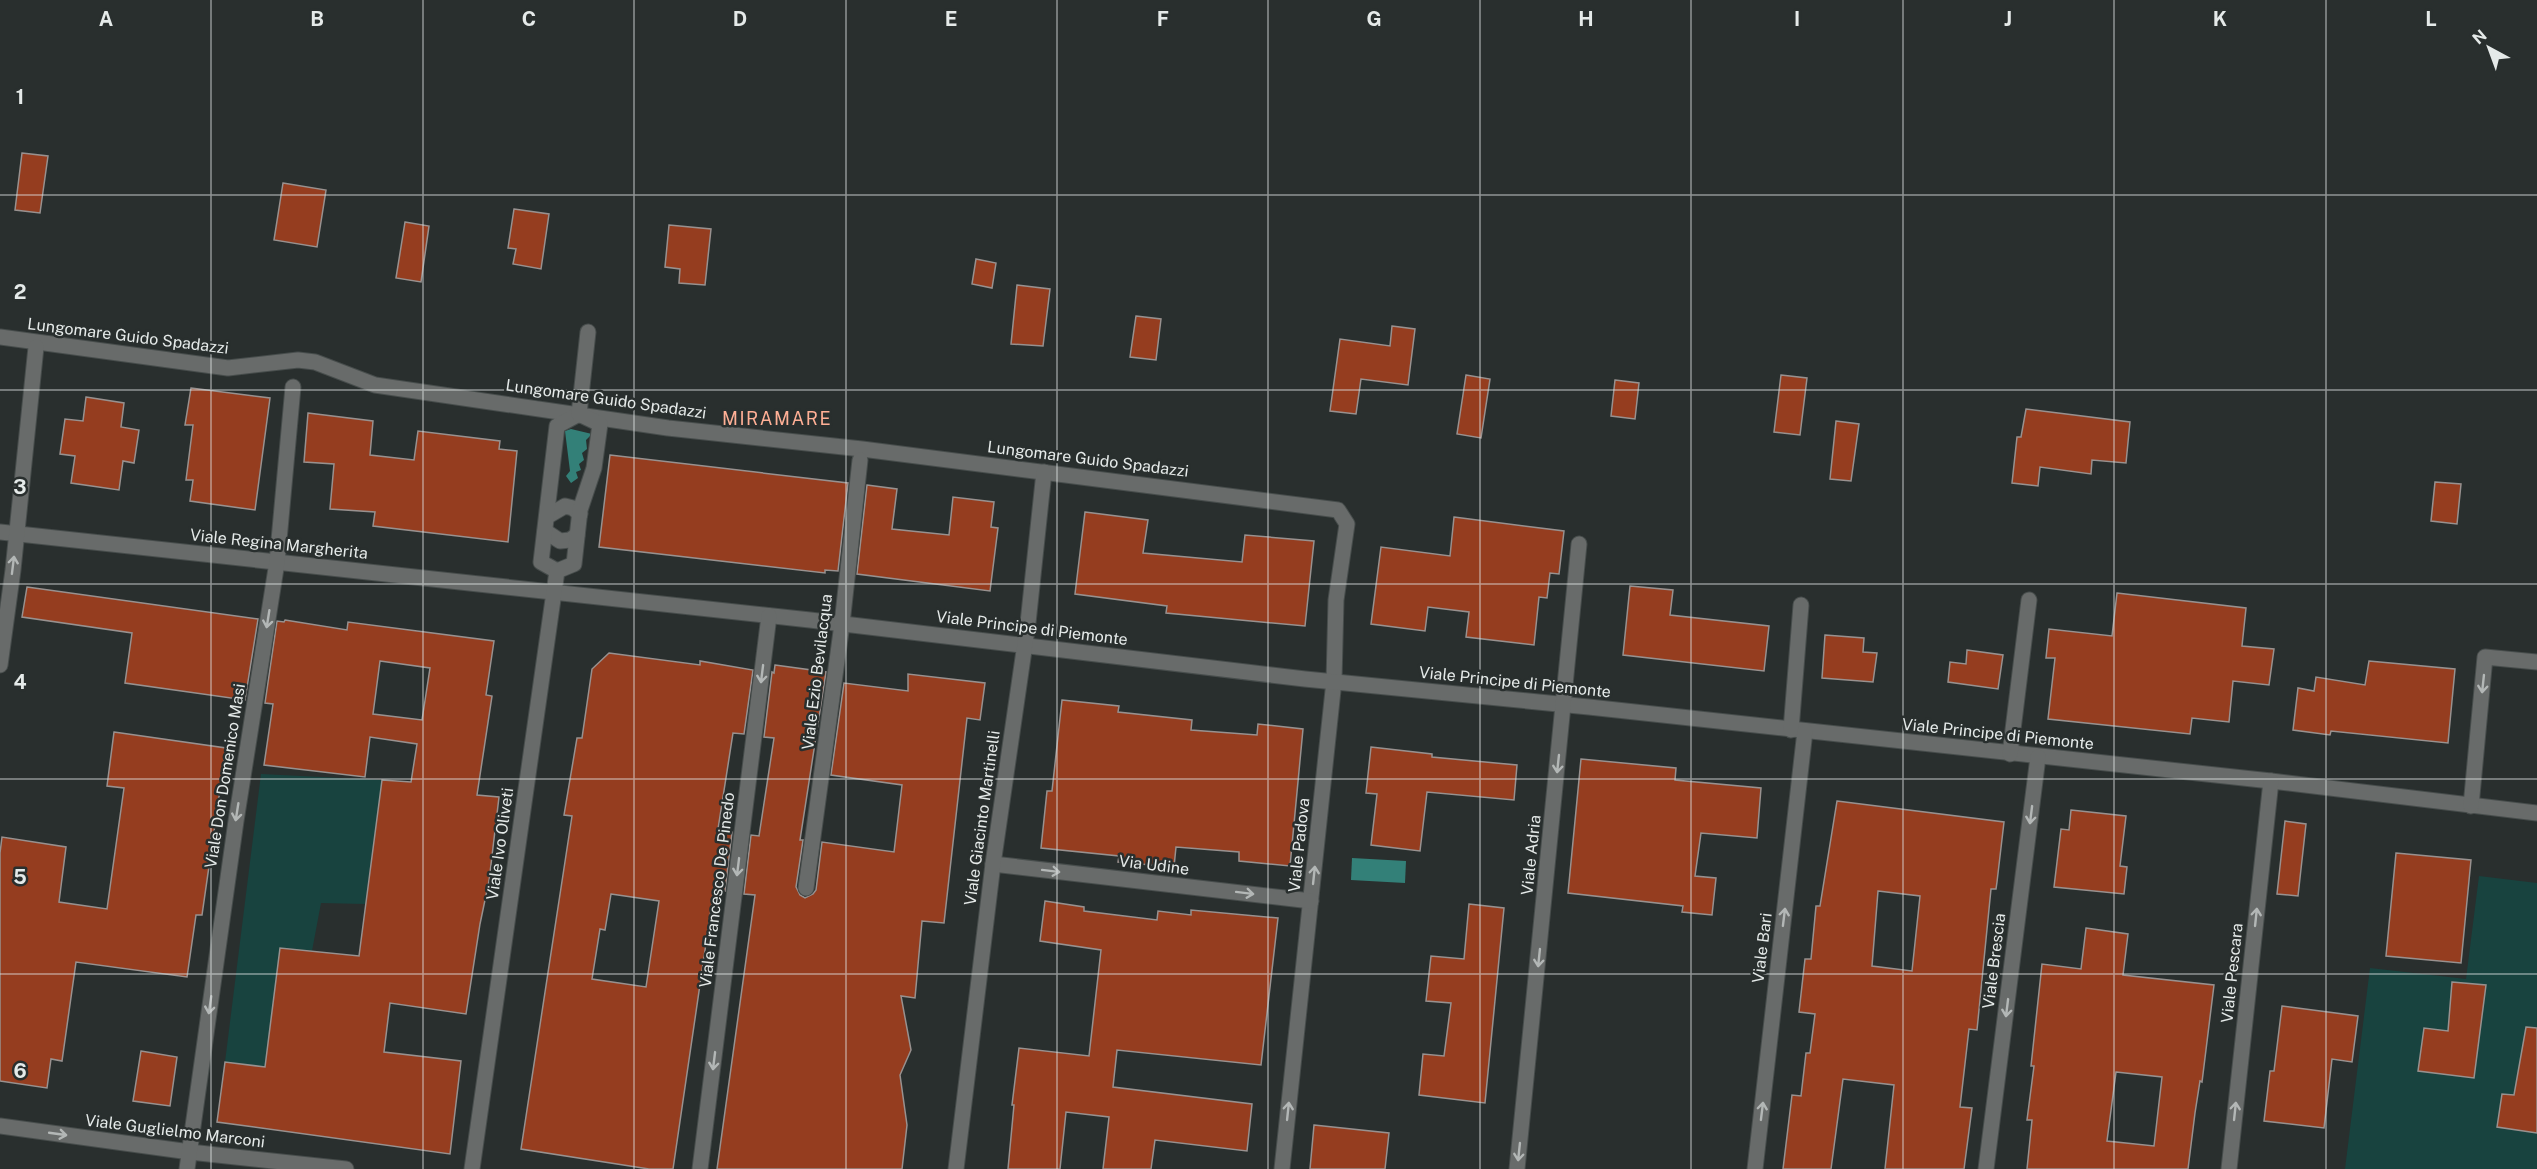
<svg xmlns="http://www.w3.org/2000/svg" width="2537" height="1169" viewBox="0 0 2537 1169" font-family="'Public Sans',sans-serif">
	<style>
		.green { fill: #18433f }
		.water { fill: #338078 }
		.building { fill: #953d1f; stroke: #98918f; stroke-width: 1.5; fill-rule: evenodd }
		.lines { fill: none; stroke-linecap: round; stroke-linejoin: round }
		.minor-casing { stroke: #474d4c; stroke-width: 17 }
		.minor { stroke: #686b6a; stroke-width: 15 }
		.oneway { stroke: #b3b7b6 }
		.grid { fill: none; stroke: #e5eae9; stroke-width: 1.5; stroke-opacity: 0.55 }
		.labels { text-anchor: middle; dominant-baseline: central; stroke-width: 5; stroke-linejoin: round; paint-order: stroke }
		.street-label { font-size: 16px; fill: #e5eae9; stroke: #292f2e }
		.neighbourhood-label { font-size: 18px; letter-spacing: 1.5px; fill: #ffb096; stroke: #292f2e }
		.grid-label { font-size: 20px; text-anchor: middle; font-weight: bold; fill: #e5eae9; stroke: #292f2e; stroke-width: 5; stroke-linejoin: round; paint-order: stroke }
	</style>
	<rect width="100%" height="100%" fill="#292f2e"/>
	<!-- green -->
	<g class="green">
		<path d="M261,774L382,780L365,904L321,903L312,951L280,948L265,1067L225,1062Z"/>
		<path d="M2479,876L2537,883V1169H2345L2370,968L2466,979Z"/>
	</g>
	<!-- water -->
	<g class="water">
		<path d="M571,429L592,434L586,440L587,449L582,453L584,460L579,464L581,470L576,472L578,478L571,483L566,476L570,471L565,431Z"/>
		<path d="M1352,858L1406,861L1405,883L1351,880Z"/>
	</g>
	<!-- building -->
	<g class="building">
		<path d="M22,153L48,156L40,213L15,210Z"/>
		<path d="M283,183L326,190L317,247L274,240Z"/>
		<path d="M514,209L549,214L541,269L513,264L516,249L508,248Z"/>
		<path d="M405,222L429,226L421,282L396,278Z"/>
		<path d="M669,225L711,229L705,285L679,283L680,269L665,267Z"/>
		<path d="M976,259L996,263L992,288L972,284Z"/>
		<path d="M1017,285L1050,289L1043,346L1011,344Z"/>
		<path d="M1136,316L1161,319L1156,360L1130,357Z"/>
		<path d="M1392,326L1415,329L1408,385L1361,379L1356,414L1330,411L1340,339L1390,346Z"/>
		<path d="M1466,375L1490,379L1481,438L1457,434Z"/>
		<path d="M1781,375L1807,378L1800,435L1774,432Z"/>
		<path d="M1615,380L1639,383L1635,419L1611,416Z"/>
		<path d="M191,388L270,398L255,510L190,501L193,480H186L193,425H185Z"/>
		<path d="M86,397L124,403L121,427L139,430L134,463L123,461L119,490L71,483L75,456L60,454L65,419L83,421Z"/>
		<path d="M2026,409L2130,422L2126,463L2092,460L2091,474L2040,467L2038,486L2012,483L2017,437H2021Z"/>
		<path d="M308,413L373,421L370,455L414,460L418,431L500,441L499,449L517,451L508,542L373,526L375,512L330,509L334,464L304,462Z"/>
		<path d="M1836,421L1859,424L1851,481L1830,479Z"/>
		<path d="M610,455L848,483L838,571L825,570V573L599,547Z"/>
		<path d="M2435,482L2461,484L2457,524L2431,521Z"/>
		<path d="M867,485L897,489L892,529L949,535L953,497L994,502L991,527L998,528L990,591L857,574Z"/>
		<path d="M1085,512L1148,520L1143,553L1242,562L1245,535L1314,541L1305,626L1166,613L1167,606L1075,594Z"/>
		<path d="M1454,517L1564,531L1559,574L1550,573L1547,598L1539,597L1534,645L1466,637L1469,612L1428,607L1425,631L1371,624L1381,547L1450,556Z"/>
		<path d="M1630,586L1673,590L1670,615L1769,626L1764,671L1623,655Z"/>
		<path d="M27,587L258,619L245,700L125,683L132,633L22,617Z"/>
		<path d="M2117,593L2246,608L2242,646L2274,649L2269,685L2233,681L2229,722L2192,718L2190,734L2048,719L2055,658H2046L2049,629L2112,636Z"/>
		<path d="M285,620L347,630L348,622L494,641L486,695L492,696L477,795L499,797L489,881L480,924L466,1014L390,1003L384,1052L461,1061L450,1154L217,1122L225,1062L265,1067L280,948L359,956L382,780L411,782L417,744L370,737L365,777L264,765L273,704L265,703L277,621L284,622ZM380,661L430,668L422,720L373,714Z"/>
		<path d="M1825,635L1864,638L1863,652L1877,653L1873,682L1822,678Z"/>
		<path d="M1967,650L2003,655L1998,689L1948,682L1950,662L1966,664Z"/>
		<path d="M609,653L700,665V661L753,670L744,734L733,733L718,829L732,832L725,891L714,889L673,1169H649L521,1149L572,816L564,815L577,738H582L592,669ZM611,894L659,901L646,987L592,979L600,929L605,930Z"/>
		<path d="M2369,661L2455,669L2448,743L2331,731L2330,735L2293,730L2298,688L2314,691L2316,677L2365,685Z"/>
		<path d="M775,665L826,672L800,840H803L796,887L800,895L805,898L813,894L816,890L822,842L894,852L902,785L831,775L844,683L908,691V674L985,683L980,720L967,718L944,923L922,921L915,998L901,996L911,1050L900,1075L907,1125L902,1169H717L755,895L744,894L751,835L759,836L774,738L764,737L772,672L774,673Z"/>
		<path d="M1062,700L1119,706L1118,712L1192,720L1191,730L1257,735L1258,724L1303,729L1290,866L1239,861V852L1176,847L1174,867L1118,862L1119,856L1041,848L1047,791H1052Z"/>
		<path d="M114,732L226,748L202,915H196L187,977L76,962L62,1061L51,1059L47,1088L0,1081V853L2,837L66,847L59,902L107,909L124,788L107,786Z"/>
		<path d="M1371,747L1432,754V757L1517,765L1514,800L1427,792L1420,851L1371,845L1377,794L1366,793Z"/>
		<path d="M1581,759L1676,768L1675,780L1761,788L1757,838L1701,833L1695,876L1716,878L1712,915L1682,912L1683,906L1568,893Z"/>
		<path d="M1837,801L2004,822L1997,882L1996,889H1991L1977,1030L1969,1029L1960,1107L1972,1108L1964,1169H1885L1894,1085L1843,1079L1831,1169H1783L1792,1095L1801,1096L1806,1053H1810L1815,1014L1799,1012L1805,959H1811L1816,906H1820ZM1878,891L1920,896L1912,971L1872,966Z"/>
		<path d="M2071,810L2126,816L2120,866L2127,867L2124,894L2054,887L2061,829L2069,830Z"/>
		<path d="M2285,821L2306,824L2298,896L2277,894Z"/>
		<path d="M2396,853L2471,860L2461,963L2386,956Z"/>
		<path d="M1045,901L1084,907V911L1157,920L1158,911L1191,915V910L1278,918L1261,1065L1117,1050L1113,1087L1252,1104L1247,1151L1155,1140L1151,1169H1103L1109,1117L1066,1112L1060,1169H1008L1014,1105H1012L1019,1048L1089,1056L1101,950L1040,941Z"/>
		<path d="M1469,904L1504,908L1485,1103L1419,1095L1423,1054L1444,1056L1451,1003L1426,1001L1431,956L1464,959Z"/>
		<path d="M2086,928L2128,934L2123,975L2214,985L2202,1082L2200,1081L2195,1113L2188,1169H2027L2032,1120H2027L2034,1066H2031L2042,964L2081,969ZM2116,1072L2162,1077L2154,1146L2107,1141Z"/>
		<path d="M2452,982L2486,985L2474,1078L2418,1071L2424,1028L2448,1031Z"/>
		<path d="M2282,1006L2358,1016L2352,1062L2332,1059L2324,1128L2264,1121L2270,1071H2274Z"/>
		<path d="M2526,1027L2537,1028V1133L2497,1127L2502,1094L2514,1095Z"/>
		<path d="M141,1051L177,1057L170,1106L133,1101Z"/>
		<path d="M1314,1125L1389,1133L1385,1169H1310Z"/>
	</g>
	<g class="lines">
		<!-- minor casing -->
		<g class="minor-casing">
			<g id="minor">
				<path d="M0,337L228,368L298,360L315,362L375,385L668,428L862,449L1338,510L1347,524L1336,600L1334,681L1282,1169"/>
				<path d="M548,516L565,506L573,508L580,514"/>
				<path d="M545,531L560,541L570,540L577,535"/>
				<path d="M0,532L810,620L1305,679L1589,707L2271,781L2537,813"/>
				<path d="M557,571L541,562L557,426L579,414"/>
				<path d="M0,665L13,570L36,347"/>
				<path d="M1791,730L1801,605"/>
				<path d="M2010,754L2029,600"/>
				<path d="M2471,806L2485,657L2537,662"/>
				<path d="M993,864L1311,901"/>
				<path d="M806,888L842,624L860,460"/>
				<path d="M0,1126L190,1152L346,1169"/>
				<path d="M187,1169L236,821L277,562L293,387"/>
				<path d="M472,1169L557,571L574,564L580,510L594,468L600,424L579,414L588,332"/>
				<path d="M700,1169L769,616"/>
				<path d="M956,1169L993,864L1028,623L1044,472"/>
				<path d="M1517,1169L1579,544"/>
				<path d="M1755,1169L1805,731"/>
				<path d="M1986,1169L2038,757"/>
				<path d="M2229,1169L2271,781"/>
			</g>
		</g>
		<!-- minor -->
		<use href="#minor" class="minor"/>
	</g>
	<!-- one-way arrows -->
	<defs><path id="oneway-shaft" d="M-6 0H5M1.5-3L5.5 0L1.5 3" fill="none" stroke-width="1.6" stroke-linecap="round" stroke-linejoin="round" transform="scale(1.5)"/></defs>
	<g class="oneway">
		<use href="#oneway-shaft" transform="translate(13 565) rotate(-83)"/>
		<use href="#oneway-shaft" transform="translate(268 619) rotate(99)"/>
		<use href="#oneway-shaft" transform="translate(762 674) rotate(97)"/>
		<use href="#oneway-shaft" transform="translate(2483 684) rotate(96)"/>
		<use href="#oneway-shaft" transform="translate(1558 764) rotate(96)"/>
		<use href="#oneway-shaft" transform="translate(237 812) rotate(99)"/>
		<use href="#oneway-shaft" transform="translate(2031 815) rotate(97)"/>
		<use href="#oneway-shaft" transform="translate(738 867) rotate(97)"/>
		<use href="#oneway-shaft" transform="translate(1051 871) rotate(7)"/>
		<use href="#oneway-shaft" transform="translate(1314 875) rotate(-84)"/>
		<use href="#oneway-shaft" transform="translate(1245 893) rotate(7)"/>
		<use href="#oneway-shaft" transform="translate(1784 917) rotate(-83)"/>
		<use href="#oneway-shaft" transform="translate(2256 917) rotate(-84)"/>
		<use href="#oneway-shaft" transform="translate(1539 958) rotate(96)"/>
		<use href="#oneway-shaft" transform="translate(210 1005) rotate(98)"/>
		<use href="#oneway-shaft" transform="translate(2007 1008) rotate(97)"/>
		<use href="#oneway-shaft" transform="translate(714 1061) rotate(97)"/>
		<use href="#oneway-shaft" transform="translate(1288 1111) rotate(-84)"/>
		<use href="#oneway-shaft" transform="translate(1762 1111) rotate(-83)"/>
		<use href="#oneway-shaft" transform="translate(2235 1111) rotate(-84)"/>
		<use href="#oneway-shaft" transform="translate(58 1134) rotate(8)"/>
		<use href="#oneway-shaft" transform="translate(1519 1152) rotate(96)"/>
	</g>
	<!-- grid -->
	<path class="grid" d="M211,0V1169M423,0V1169M634,0V1169M846,0V1169M1057,0V1169M1268,0V1169M1480,0V1169M1691,0V1169M1903,0V1169M2114,0V1169M2326,0V1169M0,195H2537M0,390H2537M0,584H2537M0,779H2537M0,974H2537"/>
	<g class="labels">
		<!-- street labels -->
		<g class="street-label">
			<text transform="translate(128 336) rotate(7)">Lungomare Guido Spadazzi</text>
			<text transform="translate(606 399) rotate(8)">Lungomare Guido Spadazzi</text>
			<text transform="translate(1088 459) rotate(7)">Lungomare Guido Spadazzi</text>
			<text transform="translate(279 544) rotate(6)">Viale Regina Margherita</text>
			<text transform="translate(1032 628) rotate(7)">Viale Principe di Piemonte</text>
			<text transform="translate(817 672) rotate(-83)">Viale Ezio Bevilacqua</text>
			<text transform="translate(1515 682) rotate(6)">Viale Principe di Piemonte</text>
			<text transform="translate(1998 734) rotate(6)">Viale Principe di Piemonte</text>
			<text transform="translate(225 776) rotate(-81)">Viale Don Domenico Masi</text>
			<text transform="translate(982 818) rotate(-82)">Viale Giacinto Martinelli</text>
			<text transform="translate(500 844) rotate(-82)">Viale Ivo Oliveti</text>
			<text transform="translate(1299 845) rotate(-84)">Viale Padova</text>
			<text transform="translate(1531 855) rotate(-84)">Viale Adria</text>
			<text transform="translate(1154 865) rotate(7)">Via Udine</text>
			<text transform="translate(717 890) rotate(-83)">Viale Francesco De Pinedo</text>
			<text transform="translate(1762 948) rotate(-83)">Viale Bari</text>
			<text transform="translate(1994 961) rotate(-83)">Viale Brescia</text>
			<text transform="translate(2232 973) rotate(-84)">Viale Pescara</text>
			<text transform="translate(175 1131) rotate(7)">Viale Guglielmo Marconi</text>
		</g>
		<!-- neighbourhood labels -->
		<g class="neighbourhood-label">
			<text x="777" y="418">MIRAMARE</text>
		</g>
	</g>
	<g class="grid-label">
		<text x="106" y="26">A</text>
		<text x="317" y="26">B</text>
		<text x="529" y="26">C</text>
		<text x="740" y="26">D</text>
		<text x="951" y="26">E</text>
		<text x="1163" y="26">F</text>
		<text x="1374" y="26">G</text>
		<text x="1586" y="26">H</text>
		<text x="1797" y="26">I</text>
		<text x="2008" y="26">J</text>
		<text x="2220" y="26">K</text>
		<text x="2431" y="26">L</text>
		<text x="20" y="104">1</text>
		<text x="20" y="299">2</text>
		<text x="20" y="494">3</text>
		<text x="20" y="689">4</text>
		<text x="20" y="884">5</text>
		<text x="20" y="1078">6</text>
	</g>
	<!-- north arrow -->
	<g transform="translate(2489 48) rotate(319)" stroke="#292f2e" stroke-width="4.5" paint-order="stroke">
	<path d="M0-4.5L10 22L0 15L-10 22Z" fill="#e5eae9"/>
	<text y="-9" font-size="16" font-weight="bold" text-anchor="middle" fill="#e5eae9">N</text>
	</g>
</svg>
